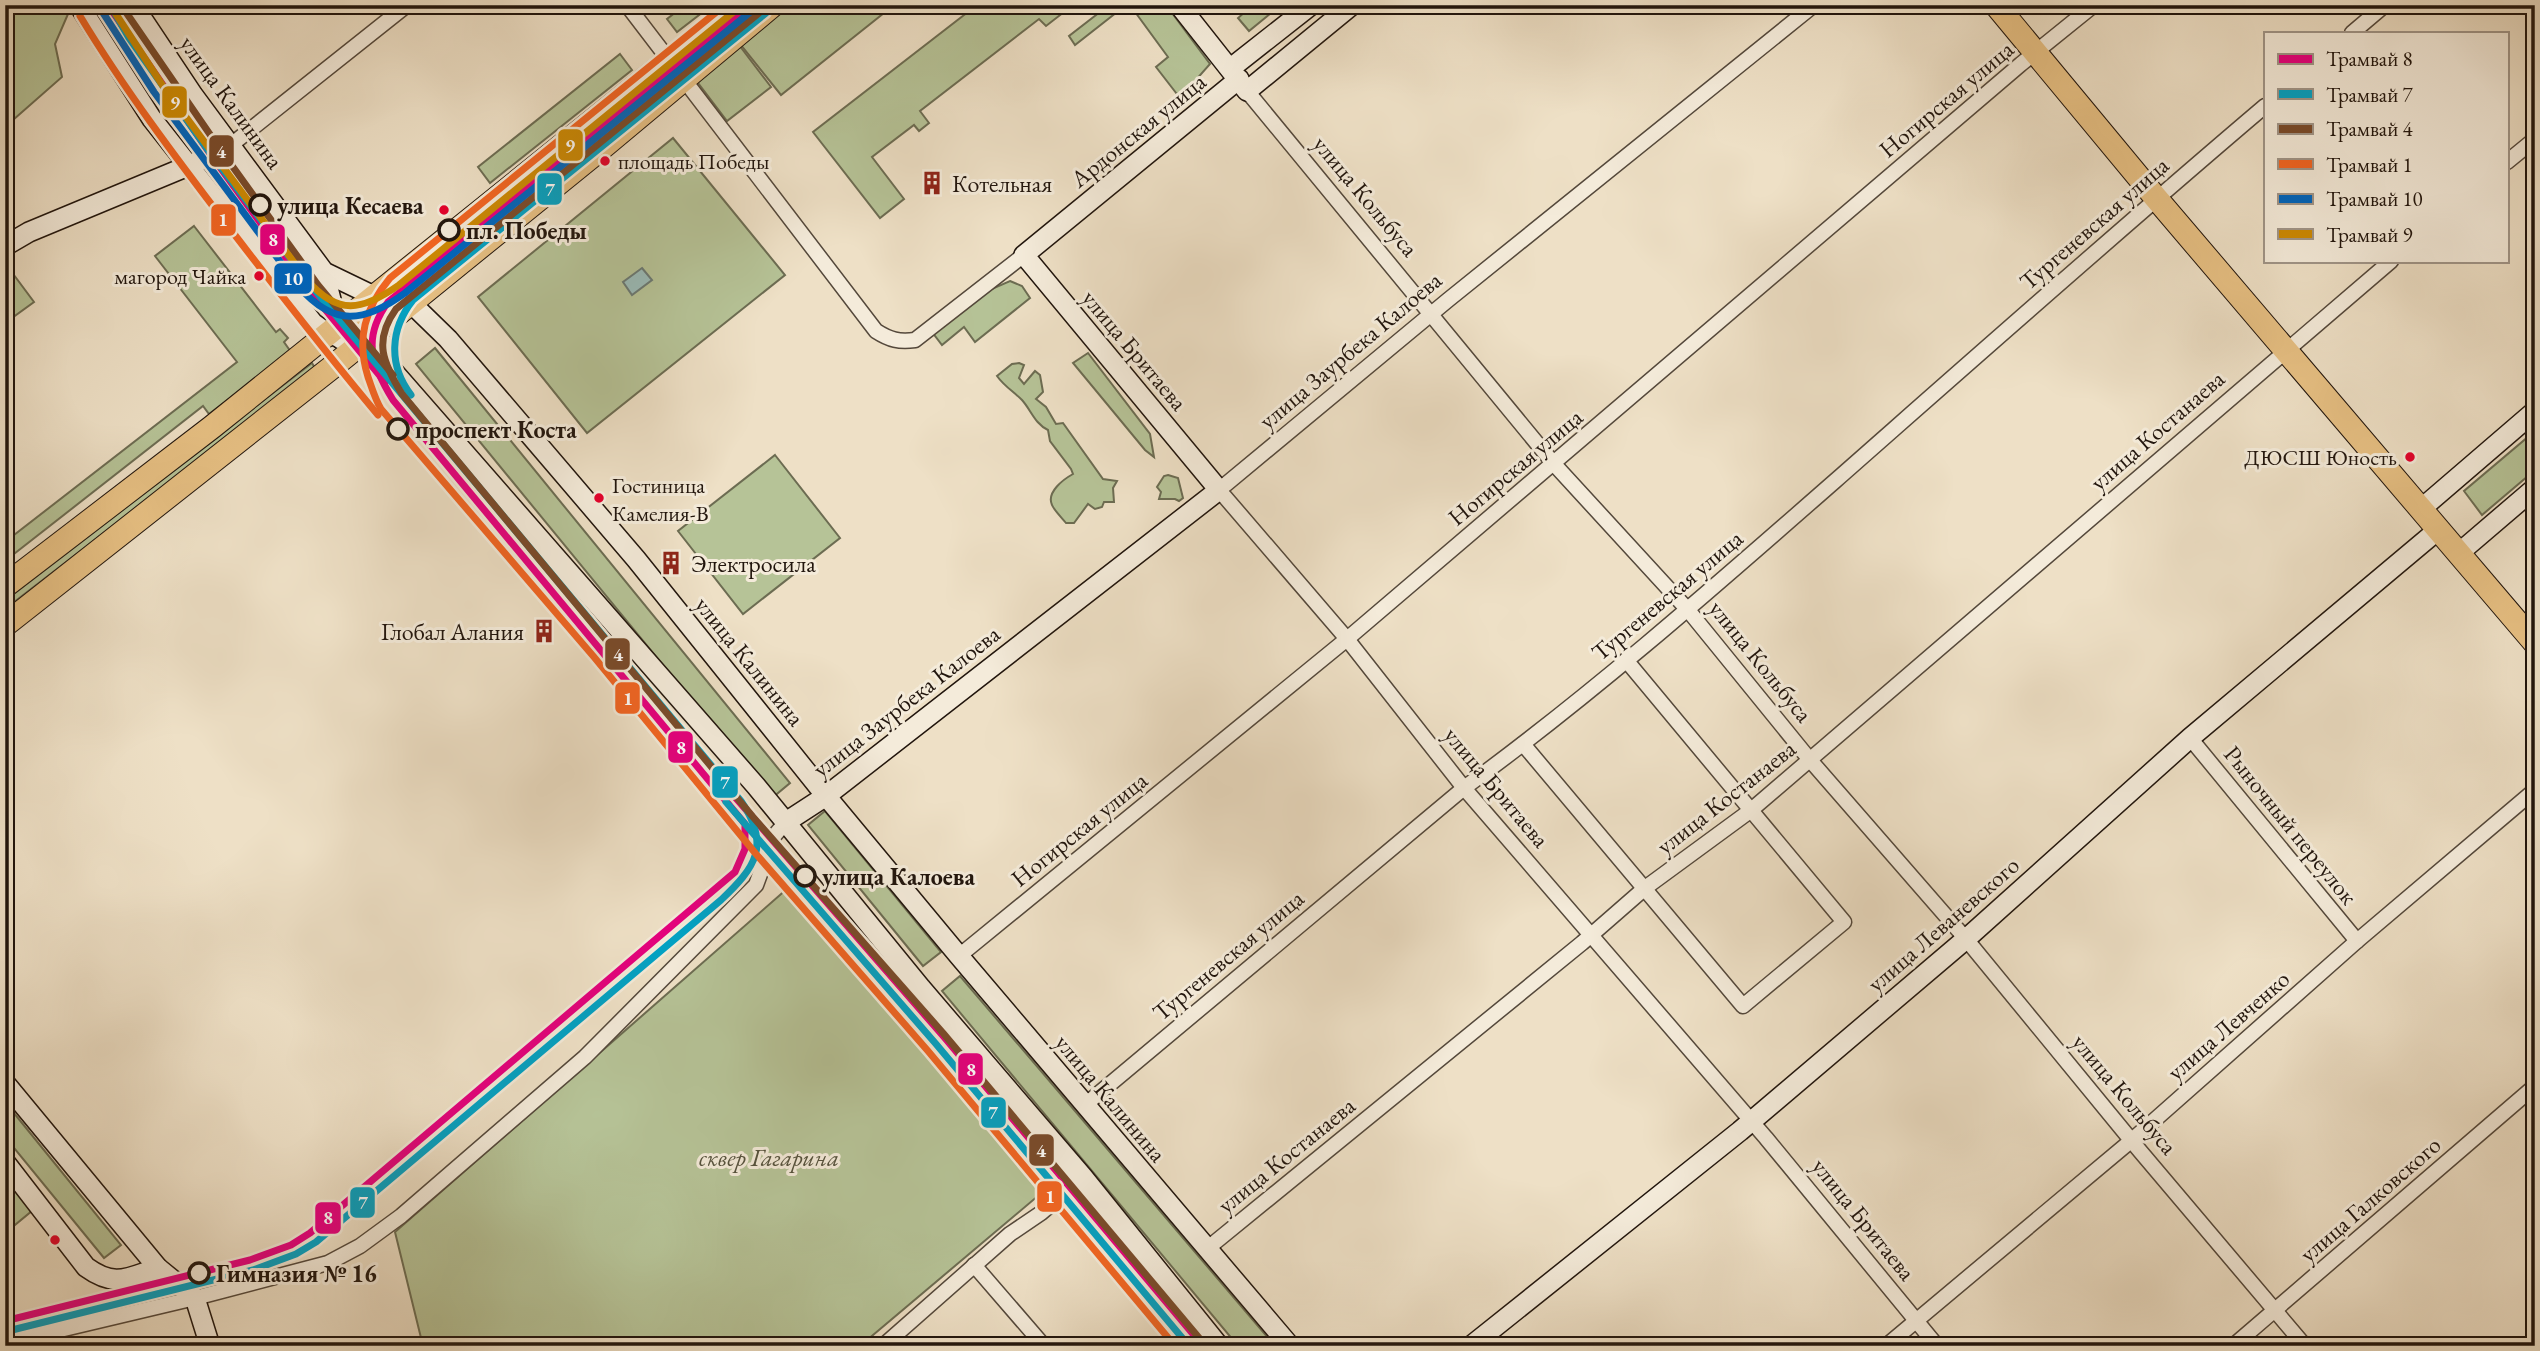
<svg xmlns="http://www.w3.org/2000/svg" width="2540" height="1351" viewBox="0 0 2540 1351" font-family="'EB Garamond',serif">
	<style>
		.green { fill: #b6c397; stroke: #6c6c52; stroke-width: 2 }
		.water { fill: #9abcb9; stroke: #6a7974; stroke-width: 2 }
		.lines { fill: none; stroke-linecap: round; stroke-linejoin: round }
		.street-casing { stroke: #54483b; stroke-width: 17 }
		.secondary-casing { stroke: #21150d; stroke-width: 22 }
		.primary-casing { stroke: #21150d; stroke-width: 25 }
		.street { stroke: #f4ebda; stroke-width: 14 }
		.secondary { stroke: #f4ebda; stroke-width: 19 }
		.primary { stroke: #e7c083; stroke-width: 23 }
		.tram { stroke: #21150d; stroke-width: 2 }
		.tram-1-casing { stroke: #f4ebda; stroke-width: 12 }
		.tram-2-casing { stroke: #f4ebda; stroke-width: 12 }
		.tram-3-casing { stroke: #f4ebda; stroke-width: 12 }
		.tram-4-casing { stroke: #f4ebda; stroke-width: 12 }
		.tram-5-casing { stroke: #f4ebda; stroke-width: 12 }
		.tram-6-casing { stroke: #f4ebda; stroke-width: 12 }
		.tram-1 { stroke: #e5007d; stroke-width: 7 }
		.tram-2 { stroke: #02a2c4; stroke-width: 7 }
		.tram-3 { stroke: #7a4b2a; stroke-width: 7 }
		.tram-4 { stroke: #f26522; stroke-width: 7 }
		.tram-5 { stroke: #0065bd; stroke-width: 7 }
		.tram-6 { stroke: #cc8903; stroke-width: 7 }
		.bus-dot { fill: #e4002b; stroke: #f4ebda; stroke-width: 2.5 }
		.stop-dot { fill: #f4ebda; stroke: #21150d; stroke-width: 3.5 }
		.labels { text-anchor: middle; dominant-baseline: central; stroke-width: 6; stroke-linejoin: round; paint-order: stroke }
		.bus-label { font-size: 22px; fill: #21150d; stroke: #f4ebda; text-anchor: start }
		.street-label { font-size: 24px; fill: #21150d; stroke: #f4ebda }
		.poi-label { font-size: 24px; fill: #21150d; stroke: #f4ebda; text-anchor: start }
		.stop-label { font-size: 24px; font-weight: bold; fill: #21150d; stroke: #f4ebda; text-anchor: start }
		.park-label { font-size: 24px; font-style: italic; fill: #55523d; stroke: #f4ebda }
		.line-badge { stroke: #f4ebda; stroke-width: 2.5 }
		.badge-label { font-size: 19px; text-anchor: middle; font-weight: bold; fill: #fff }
	</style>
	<rect width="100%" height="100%" fill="#eee0c6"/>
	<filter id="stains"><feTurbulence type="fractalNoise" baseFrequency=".00286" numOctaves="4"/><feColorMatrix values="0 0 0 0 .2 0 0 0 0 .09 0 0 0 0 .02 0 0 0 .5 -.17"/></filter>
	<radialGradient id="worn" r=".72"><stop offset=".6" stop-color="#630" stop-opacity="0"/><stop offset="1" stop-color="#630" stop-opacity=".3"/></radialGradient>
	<!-- green -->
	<g class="green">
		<path d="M5,5H63L68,14L55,44L62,77L5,127Z"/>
		<path d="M685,5H712L677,32L667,19Z"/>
		<path d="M788,5H894L781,95L740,44Z"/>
		<path d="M977,5H1073L1046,26L1039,19L920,111L929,123L919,131L914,125L872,157L904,199L880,218L813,132Z"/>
		<path d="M1109,5H1126L1075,45L1069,36Z"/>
		<path d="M1130,5H1166L1210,64L1180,98L1156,67L1168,57Z"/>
		<path d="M1253,5H1281L1249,31L1238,18Z"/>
		<path d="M736,41L771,87L727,121L692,75Z"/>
		<path d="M620,54L632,70L490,183L478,167Z"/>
		<path d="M673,138L785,275L587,433L478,297Z"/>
		<path d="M194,226L276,332L280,329L288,338L284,342L291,352L209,414L203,406L5,561V542L237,362L155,256Z"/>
		<path d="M5,263L34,302L5,323Z"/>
		<path d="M1010,281L1022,286L1030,298L975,342L964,327L942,345L932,332L987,291Z"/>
		<path d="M435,348L790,783L772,798L416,364Z"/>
		<path d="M1088,353L1150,434L1154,457L1145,450L1073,363Z"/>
		<path d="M312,363L316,370L5,609V598Z"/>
		<path d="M1019,363L1024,365L1019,378L1024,384L1035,371L1040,375L1043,392L1036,399L1046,407L1056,424L1063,423L1103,479L1117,481L1113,488L1114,502H1104L1102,507L1095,509L1088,504L1074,523H1066C1062,518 1054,510 1052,505C1046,492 1064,479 1073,474L1071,469L1050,441L1048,430C1035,424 1031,410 1022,400C1014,392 1004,386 997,376L1012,364Z"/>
		<path d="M2535,431V470L2482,515L2464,491Z"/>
		<path d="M775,455L840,538L743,614L678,531Z"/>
		<path d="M1168,475L1178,478L1183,498L1179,501L1175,499H1159L1161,492L1157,487L1164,476Z"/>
		<path d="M825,811L941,952L923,966L808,825Z"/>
		<path d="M788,888L1045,1190L860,1346H423L395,1232Z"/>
		<path d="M960,976L1275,1346H1238L942,991Z"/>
		<path d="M5,1102L121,1245L104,1258L5,1137Z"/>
		<path d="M5,1174L33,1210L10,1229L5,1223Z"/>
	</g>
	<!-- water -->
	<path class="water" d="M642,268L652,280L632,295L623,282Z"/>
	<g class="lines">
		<!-- street casing -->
		<g class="street-casing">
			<g id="street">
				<path d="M627,5L876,331C890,340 899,342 915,340L1024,255"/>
				<path d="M1814,5L1448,300L1219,490L1347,639L1464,788L1766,1138L1937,1346"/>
				<path d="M2352,33L2385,5"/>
				<path d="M1247,91L1554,464L1688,610L1810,760L1966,939L2140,1151L2305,1346"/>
				<path d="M231,145L407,5"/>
				<path d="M2507,162L2535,139"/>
				<path d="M2190,738L2357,941"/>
				<path d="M1523,744L1743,1006L1844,922L1626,660"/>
				<path d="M959,956L1347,639L2021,64L2094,5"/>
				<path d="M1085,1105L1464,788C1594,693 1714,587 1835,481C1978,355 2120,229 2265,106"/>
				<path d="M1208,1248L1582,943L1645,888L1750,811L2391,261"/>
				<path d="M974,1265L1044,1346"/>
				<path d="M5,1343L195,1298L328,1263L360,1246L401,1216L585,1057L756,885L774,836L786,822"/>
				<path d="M883,1346L1010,1234L1041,1213L1083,1177"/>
				<path d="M1185,1346L1204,1329"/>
				<path d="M1886,1346L2132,1140L2357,941L2535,790"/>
				<path d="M2233,1346L2535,1086"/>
			</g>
		</g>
		<!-- secondary casing -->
		<g class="secondary-casing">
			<g id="secondary">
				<path d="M79,5L152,119L313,323C332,338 341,339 365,339"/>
				<path d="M133,5L193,95L324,272L384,301L411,303L448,339L636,559L826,796L959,956L1290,1346"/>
				<path d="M1179,5L1247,91L1352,5"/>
				<path d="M1231,68L1311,5"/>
				<path d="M5,246L29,232L188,166L231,145"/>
				<path d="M324,272L341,339"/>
				<path d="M365,306C357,317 360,327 365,339L756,786L921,988L1083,1177L1219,1346"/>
				<path d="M2421,509L2535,411"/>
				<path d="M2459,553L2535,488"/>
				<path d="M786,822L826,796L1219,490L1024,255L1239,79"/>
				<path d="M5,1083L158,1268L195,1298L210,1346"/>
				<path d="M5,1162L86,1267C115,1288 127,1278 158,1268"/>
				<path d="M1471,1346L1740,1131L1966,939L2190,738L2439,529"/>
			</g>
		</g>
		<!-- primary casing -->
		<g class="primary-casing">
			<g id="primary">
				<path d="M1996,5L2156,198L2535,643"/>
				<path d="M5,586L212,427L737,5"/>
				<path d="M5,625L331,368L592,156L773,5"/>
			</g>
		</g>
		<!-- street -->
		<use href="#street" class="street"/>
		<!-- secondary -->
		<use href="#secondary" class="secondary"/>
		<!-- primary -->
		<use href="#primary" class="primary"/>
		<!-- tram -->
		<path class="tram" d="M5,1332L237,1273L270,1264L317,1243L744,880C763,854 763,841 749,813"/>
		<!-- tram-1 casing -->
		<g class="tram-1-casing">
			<g id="tram-1">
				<path d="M108,5L211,155L310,291L385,382"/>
				<path d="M734,796L944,1037L1203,1346"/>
				<path d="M5,1321L250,1260L291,1245L310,1233L735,872L745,849V824L393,400C371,364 362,338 388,302L752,5"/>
			</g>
		</g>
		<!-- tram-2 casing -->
		<g class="tram-2-casing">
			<g id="tram-2">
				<path d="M411,395C388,365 390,329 413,300L766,13"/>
				<path d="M726,802L936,1044L1189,1346"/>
				<path d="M8,1331L253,1270L296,1254L316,1242L721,900C756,867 771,845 741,801L313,288L210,153L129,38L110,5"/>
			</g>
		</g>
		<!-- tram-3 casing -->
		<g class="tram-3-casing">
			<g id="tram-3">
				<path d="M121,5L220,149L318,285L393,375"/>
				<path d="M759,13L396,309C373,341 383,363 402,394L753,817L943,1033L1200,1339"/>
			</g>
		</g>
		<!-- tram-4 casing -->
		<g class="tram-4-casing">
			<g id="tram-4">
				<path d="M725,5L390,278C365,308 356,339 368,377C372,388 375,399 381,409L594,657L756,854L928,1051L1175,1346"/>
				<path d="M80,16C124,89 176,158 228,226C277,290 326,353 378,415"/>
			</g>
		</g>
		<!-- tram-5 casing -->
		<g class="tram-5-casing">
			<path id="tram-5" d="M98,5L154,92L299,287C334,327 364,323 405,293L759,5"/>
		</g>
		<!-- tram-6 casing -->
		<g class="tram-6-casing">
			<path id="tram-6" d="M110,5L163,86L307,280C338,316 362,311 399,285L742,5"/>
		</g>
		<!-- tram-1 -->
		<use href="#tram-1" class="tram-1"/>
		<!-- tram-2 -->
		<use href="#tram-2" class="tram-2"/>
		<!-- tram-3 -->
		<use href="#tram-3" class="tram-3"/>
		<!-- tram-4 -->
		<use href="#tram-4" class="tram-4"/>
		<!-- tram-5 -->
		<use href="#tram-5" class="tram-5"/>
		<!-- tram-6 -->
		<use href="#tram-6" class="tram-6"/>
	</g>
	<!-- icons -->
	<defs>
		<g id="building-bare" transform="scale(1.89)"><path d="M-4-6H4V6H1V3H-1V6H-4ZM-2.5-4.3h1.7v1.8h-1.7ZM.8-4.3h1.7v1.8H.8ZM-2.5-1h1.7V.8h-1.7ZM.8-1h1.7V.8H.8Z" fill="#8f2418" stroke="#f4ebda" stroke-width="2.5" paint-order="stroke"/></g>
	</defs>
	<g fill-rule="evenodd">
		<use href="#building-bare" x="932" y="183"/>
		<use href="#building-bare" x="671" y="563"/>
		<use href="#building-bare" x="544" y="631"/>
	</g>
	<!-- markers -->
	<g class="bus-dot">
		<circle cx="605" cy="161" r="6"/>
		<circle cx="444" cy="210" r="6"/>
		<circle cx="259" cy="276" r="6"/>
		<circle cx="2410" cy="457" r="6"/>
		<circle cx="599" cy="498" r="6"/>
		<circle cx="55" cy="1240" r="6"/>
	</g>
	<g class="stop-dot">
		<circle cx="260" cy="205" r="10"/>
		<circle cx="449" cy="230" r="10"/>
		<circle cx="398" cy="429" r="10"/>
		<circle cx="805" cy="876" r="10"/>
		<circle cx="199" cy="1273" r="10"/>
	</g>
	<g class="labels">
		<!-- bus labels -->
		<g class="bus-label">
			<text x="618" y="161">площадь Победы</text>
			<text x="246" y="276" text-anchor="end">магород Чайка</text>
			<text x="2397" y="457" text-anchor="end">ДЮСШ Юность</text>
			<text x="612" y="485">Гостиница<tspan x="612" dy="28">Камелия-В</tspan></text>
		</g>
		<!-- street labels -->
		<g class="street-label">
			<text transform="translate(1946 99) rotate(-40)">Ногирская улица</text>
			<text transform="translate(232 102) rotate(54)">улица Калинина</text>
			<text transform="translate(1138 130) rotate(-39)">Ардонская улица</text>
			<text transform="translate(1366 196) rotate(50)">улица Кольбуса</text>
			<text transform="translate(2094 223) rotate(-41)">Тургеневская улица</text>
			<text transform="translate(1135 350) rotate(50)">улица Бритаева</text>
			<text transform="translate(1350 350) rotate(-40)">улица Заурбека Калоева</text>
			<text transform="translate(2157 430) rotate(-41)">улица Костанаева</text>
			<text transform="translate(1515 467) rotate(-40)">Ногирская улица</text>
			<text transform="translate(1667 595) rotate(-40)">Тургеневская улица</text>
			<text transform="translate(750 661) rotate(51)">улица Калинина</text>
			<text transform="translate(1761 661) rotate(51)">улица Кольбуса</text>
			<text transform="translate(906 701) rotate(-38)">улица Заурбека Калоева</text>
			<text transform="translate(1497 787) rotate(50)">улица Бритаева</text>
			<text transform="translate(1726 797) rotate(-38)">улица Костанаева</text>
			<text transform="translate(2291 825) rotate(51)">Рыночный переулок</text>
			<text transform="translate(1079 829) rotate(-39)">Ногирская улица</text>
			<text transform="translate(1943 924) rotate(-41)">улица Леваневского</text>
			<text transform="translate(1228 955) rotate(-40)">Тургеневская улица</text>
			<text transform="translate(2228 1025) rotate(-41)">улица Левченко</text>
			<text transform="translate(2125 1094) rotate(50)">улица Кольбуса</text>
			<text transform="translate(1111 1098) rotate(50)">улица Калинина</text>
			<text transform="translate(1286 1155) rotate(-39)">улица Костанаева</text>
			<text transform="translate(2370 1199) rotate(-41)">улица Галковского</text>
			<text transform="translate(1864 1219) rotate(51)">улица Бритаева</text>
		</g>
		<!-- poi labels -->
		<g class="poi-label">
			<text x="952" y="183">Котельная</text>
			<text x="691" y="563">Электросила</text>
			<text x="524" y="631" text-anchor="end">Глобал Алания</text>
		</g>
		<!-- stop labels -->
		<g class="stop-label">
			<text x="277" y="205">улица Кесаева</text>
			<text x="466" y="230">пл. Победы</text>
			<text x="415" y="429">проспект Коста</text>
			<text x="822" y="876">улица Калоева</text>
			<text x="216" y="1273">Гимназия № 16</text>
		</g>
		<!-- park labels -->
		<g class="park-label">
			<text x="769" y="1157">сквер Гагарина</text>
		</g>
	</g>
	<g class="line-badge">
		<rect x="161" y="85" width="27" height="34" rx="7" fill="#cc8903"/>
		<rect x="557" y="128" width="27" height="34" rx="7" fill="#cc8903"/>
		<rect x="208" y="134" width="27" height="34" rx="7" fill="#7a4b2a"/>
		<rect x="536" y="172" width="27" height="34" rx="7" fill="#02a2c4"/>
		<rect x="210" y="203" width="27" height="34" rx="7" fill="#f26522"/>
		<rect x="259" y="223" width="27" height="33" rx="7" fill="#e5007d"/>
		<rect x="273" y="262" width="40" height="33" rx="7" fill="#0065bd"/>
		<rect x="604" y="637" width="27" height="34" rx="7" fill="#7a4b2a"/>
		<rect x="614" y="681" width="27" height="34" rx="7" fill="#f26522"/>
		<rect x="667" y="730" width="27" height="34" rx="7" fill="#e5007d"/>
		<rect x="711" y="765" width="28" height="34" rx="7" fill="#02a2c4"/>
		<rect x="957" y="1052" width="27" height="34" rx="7" fill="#e5007d"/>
		<rect x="980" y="1096" width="27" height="33" rx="7" fill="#02a2c4"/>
		<rect x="1028" y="1133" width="27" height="34" rx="7" fill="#7a4b2a"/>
		<rect x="1036" y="1180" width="27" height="33" rx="7" fill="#f26522"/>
		<rect x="349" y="1186" width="27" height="33" rx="7" fill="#02a2c4"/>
		<rect x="314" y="1201" width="28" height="34" rx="7" fill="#e5007d"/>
	</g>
	<g class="badge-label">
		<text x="175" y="109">9</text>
		<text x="570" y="152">9</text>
		<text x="221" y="158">4</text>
		<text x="550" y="196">7</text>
		<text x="223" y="226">1</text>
		<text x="273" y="246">8</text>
		<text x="293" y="285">10</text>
		<text x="618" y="661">4</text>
		<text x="628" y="705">1</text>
		<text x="681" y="754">8</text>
		<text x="725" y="789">7</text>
		<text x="971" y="1076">8</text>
		<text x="993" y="1119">7</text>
		<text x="1041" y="1157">4</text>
		<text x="1050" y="1203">1</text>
		<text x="363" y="1209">7</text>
		<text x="328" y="1224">8</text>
	</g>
	<!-- margin -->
	<rect width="2540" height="1351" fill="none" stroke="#eee0c6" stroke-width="28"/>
	<rect x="7" y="7" width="2526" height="1337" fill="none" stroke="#21150d" stroke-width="3.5"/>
	<rect x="14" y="14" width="2512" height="1323" fill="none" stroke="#21150d" stroke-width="2"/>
	<!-- legend -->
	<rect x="2264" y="32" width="245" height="231" fill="#f4ebda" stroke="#a09588" stroke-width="2"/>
	<rect x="2278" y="54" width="35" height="10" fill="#e5007d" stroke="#a09588" stroke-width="2"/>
	<text x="2326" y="66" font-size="21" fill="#21150d">Трамвай 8</text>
	<rect x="2278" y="89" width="35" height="10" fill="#02a2c4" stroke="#a09588" stroke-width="2"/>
	<text x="2326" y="102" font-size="21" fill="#21150d">Трамвай 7</text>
	<rect x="2278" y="124" width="35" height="10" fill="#7a4b2a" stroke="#a09588" stroke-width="2"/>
	<text x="2326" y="136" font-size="21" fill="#21150d">Трамвай 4</text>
	<rect x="2278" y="159" width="35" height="10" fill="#f26522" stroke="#a09588" stroke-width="2"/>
	<text x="2326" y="172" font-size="21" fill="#21150d">Трамвай 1</text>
	<rect x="2278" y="194" width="35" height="10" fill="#0065bd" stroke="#a09588" stroke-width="2"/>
	<text x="2326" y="206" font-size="21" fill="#21150d">Трамвай 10</text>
	<rect x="2278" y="229" width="35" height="10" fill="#cc8903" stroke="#a09588" stroke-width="2"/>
	<text x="2326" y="242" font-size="21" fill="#21150d">Трамвай 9</text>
	<rect width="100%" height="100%" filter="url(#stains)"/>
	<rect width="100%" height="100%" fill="url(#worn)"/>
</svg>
